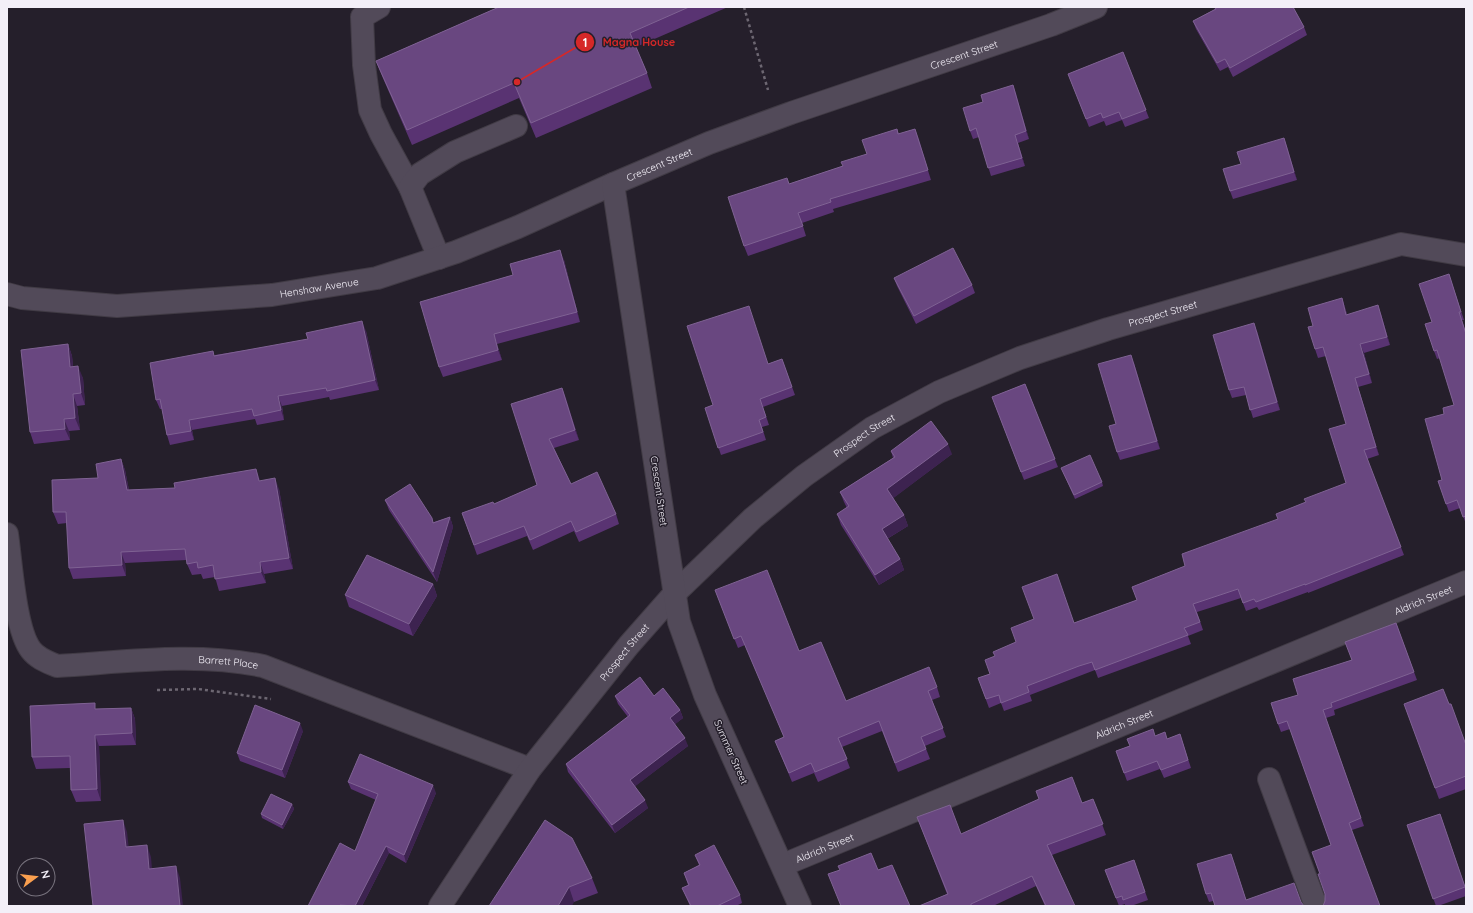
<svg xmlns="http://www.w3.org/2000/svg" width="1473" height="913" viewBox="0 0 1473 913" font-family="Quicksand,sans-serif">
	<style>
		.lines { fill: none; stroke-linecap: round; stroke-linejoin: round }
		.minor-casing { stroke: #413b45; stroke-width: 24 }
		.path { stroke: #6d6772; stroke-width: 2.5; stroke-dasharray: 3 3; stroke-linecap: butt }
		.minor { stroke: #524a59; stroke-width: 22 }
		.wall { fill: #593372 }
		.shaded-wall { fill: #3d2350 }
		.building { fill: #694780; stroke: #7f6293 }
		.labels { text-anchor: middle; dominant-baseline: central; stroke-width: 3; stroke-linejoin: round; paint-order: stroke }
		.street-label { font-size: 10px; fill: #f3eff8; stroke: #251f2b }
		.leader { fill: none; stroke: #d62828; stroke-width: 1.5 }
		.callout-dot { fill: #d62828; stroke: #251f2b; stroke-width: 1.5 }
		.mark-label { font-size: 12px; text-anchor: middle; font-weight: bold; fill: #fff }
		.callout-label { font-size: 11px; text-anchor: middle; font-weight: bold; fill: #d62828; stroke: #251f2b; stroke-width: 3; stroke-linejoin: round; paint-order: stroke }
	</style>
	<rect width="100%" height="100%" fill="#251f2b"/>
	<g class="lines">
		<!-- minor casing -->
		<g class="minor-casing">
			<g id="minor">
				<path d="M379,7L362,17L364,65L370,110L381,134L410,187"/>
				<path d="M439,258L410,187L420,174L455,152L516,126"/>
				<path id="s1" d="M7,294L22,298L117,306L272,295L377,278L456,252L518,227L613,184"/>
				<path id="s2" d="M7,534C11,561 15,630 31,650C38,659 48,662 57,666C125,662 196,652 263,666L530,769"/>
				<path d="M1269,779L1316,906"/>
				<path id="s3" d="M783,865L1466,582"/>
				<path id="s4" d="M440,906L530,769L629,645L674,594L753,518L804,476L872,428L939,392L1020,358L1108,329L1401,244L1466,255"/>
				<path id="s5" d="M800,906L705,695L679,622L613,184L709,143L791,113L1051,25L1096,7"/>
			</g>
		</g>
		<!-- path -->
		<g class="path">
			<path d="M744,7L768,90"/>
			<path d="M157,690L198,689L271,699"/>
		</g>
		<!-- minor -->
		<use href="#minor" class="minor"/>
	</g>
	<!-- wall -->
	<g class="wall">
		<path d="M499,7H728L636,47L647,73L652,88L536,138L519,98L412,145L382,76L376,61Z"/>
		<path d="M1214,7H1293L1304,27L1307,35L1233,77L1228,67L1220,71L1196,29L1193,21L1215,9Z"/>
		<path d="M1123,52L1149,118L1125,127L1122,120L1106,126L1104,121L1089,127L1068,74Z"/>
		<path d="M1013,85L1029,139L1018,143L1025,166L991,176L979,137L973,139L970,131Z"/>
		<path d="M897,129L899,134L915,129L931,180L833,209L834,212L802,223L806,236L748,256L744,246L789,184L843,166L867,154Z"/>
		<path d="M1284,138L1297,180L1233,199L1230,191L1241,164Z"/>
		<path d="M564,260L580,322L497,344L502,360L443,377L439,367Z"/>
		<path d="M1449,274L1464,320H1462L1466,333V524L1460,508L1449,512L1438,481L1442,480L1444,414L1454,405L1440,358L1437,359L1434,351L1432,322Z"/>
		<path d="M894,278L972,285L975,293L916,324L897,286Z"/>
		<path d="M1342,298L1347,314H1381L1390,345L1364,353L1372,383L1358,387L1379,455L1367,459L1404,555L1308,593V592L1259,610L1257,607L1246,611L1241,598L1197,612L1203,630L1188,636L1191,644L1098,678L1095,670L1030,695L1032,701L1004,711L1001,703L989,708L978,678L990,674L995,656L1016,642L1074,623L1137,600L1132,587L1185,566L1278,519L1306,503L1346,483V424L1326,356L1318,358L1315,349L1313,326Z"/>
		<path d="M366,331L379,390L330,400L329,397L282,406L284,420L257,425L255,419L192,430L194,440L170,445L167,435L162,409H160L156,400L215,355Z"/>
		<path d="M1257,331L1280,410L1253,418L1246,395L1232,398L1229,390Z"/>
		<path d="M68,344L72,356L73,367L83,378L85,405L77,406L80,430L69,431L70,440L34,444L30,432Z"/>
		<path d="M782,359L795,395L763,407L769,425L762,427L766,440L721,455L705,408L713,405L768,364Z"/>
		<path d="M1134,363L1160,449L1120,460L1117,452L1116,424Z"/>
		<path d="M1025,384L1058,467L1024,480L992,397Z"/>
		<path d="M562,388L579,440L554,448L571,484L616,514L619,524L579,542L574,531L533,550L527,536L477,555L462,513L494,504L537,485Z"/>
		<path d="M891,451L952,454L893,498L904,515L908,526L887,539L900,559L904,570L879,585L841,525L837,514L847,508L844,502L840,492L893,458Z"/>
		<path d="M121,459L125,470L129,490L175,488L261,481L279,489L293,569L264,574L266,583L219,591L215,577L203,579L201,574L192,575L187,564V560L125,563L126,576L73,579L69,568L67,523L58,524L53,512L98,478Z"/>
		<path d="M1061,468L1102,482L1103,486L1075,499Z"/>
		<path d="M385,500L434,522L450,517L453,527L437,582L389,510Z"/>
		<path d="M433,584L437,596L413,636L349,607L345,595Z"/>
		<path d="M715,590L799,651L846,701L937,687L940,697L932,700L946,737L925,746L930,759L898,772L882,731L842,747L850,768L818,782L814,773L792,782L775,741L784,737L745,645L738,648Z"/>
		<path d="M1396,623L1417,680L1334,710L1335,715L1326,718L1364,826L1352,830L1325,901V894L1320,874L1331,845L1290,729L1281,732L1278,724L1298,695L1352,660Z"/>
		<path d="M615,696H654L680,710L683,718L675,724L688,746L635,786L648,808L615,833L568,772L566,764L628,717L618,704Z"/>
		<path d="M1404,704H1449L1466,745V789L1439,799Z"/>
		<path d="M131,708L135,719L136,745L99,746L101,801L76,802L71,790L70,768L36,769L32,757L97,709Z"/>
		<path d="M303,731L285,778L240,761L237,753Z"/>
		<path d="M1180,734L1191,768L1164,778L1160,769L1127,781L1116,751L1155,736L1167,739Z"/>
		<path d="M348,782L436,793L406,863L389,853L362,906H308L355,851L376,800L351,789Z"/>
		<path d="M1093,799L1106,835L1052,855L1075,906H1045L1036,886L993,906H919L947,894L917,817L961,834L1082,803Z"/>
		<path d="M292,804L294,809L283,829L262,818L261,814Z"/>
		<path d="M1440,814L1466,889V896L1438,906H1436L1407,825Z"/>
		<path d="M695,855L740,895L742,903L736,906H690L682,888L688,885L684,873L699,865Z"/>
		<path d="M1134,860L1148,900L1131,906H1125V904L1119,906L1105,870Z"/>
		<path d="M1234,862L1246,900L1301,902L1213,901L1209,902L1206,894Z"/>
		<path d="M592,878L598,893L574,902L489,906Z"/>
	</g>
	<!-- shaded-wall -->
	<g class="shaded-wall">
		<path d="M1013,85L1016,93L1029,139L1026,131Z"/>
		<path d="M915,129L919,139L931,180L928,170Z"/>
		<path d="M1015,135L1018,143L1025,166L1022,158Z"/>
		<path d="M1284,138L1287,146L1297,180L1294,172Z"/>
		<path d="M560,250L564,260L580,322L577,312Z"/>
		<path d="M1342,298L1345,307L1349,323L1346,315Z"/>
		<path d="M1378,305L1381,314L1390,345L1387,337Z"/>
		<path d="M362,321L366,331L379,390L375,380Z"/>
		<path d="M1254,323L1257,331L1280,410L1277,402Z"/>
		<path d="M494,334L497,344L502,360L498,350Z"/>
		<path d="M68,344L72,356L74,379L70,367Z"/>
		<path d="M1360,344L1364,353L1372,383L1369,374Z"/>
		<path d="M1131,355L1134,363L1160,449L1157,441Z"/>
		<path d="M78,366L83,378L85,405L81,393Z"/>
		<path d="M1355,378L1358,387L1379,455L1376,447Z"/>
		<path d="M562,388L566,398L579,440L575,430Z"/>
		<path d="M73,394L77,406L80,430L75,418Z"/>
		<path d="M278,396L282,406L284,420L281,410Z"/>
		<path d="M64,419L69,431L70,440L65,429Z"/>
		<path d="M189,420L192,430L194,440L191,431Z"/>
		<path d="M948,444L952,454L891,500L887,489Z"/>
		<path d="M121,459L125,470L131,502L127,490Z"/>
		<path d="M256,469L260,480L259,481Z"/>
		<path d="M275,478L279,489L293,569L289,558Z"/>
		<path d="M904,515L908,526L885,540L882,529Z"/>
		<path d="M450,517L453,527L437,582L433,572Z"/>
		<path d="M121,552L125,563L126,576L122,565Z"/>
		<path d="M900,559L904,570L879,585L875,575Z"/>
		<path d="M260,562L264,574L266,583L261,572Z"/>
		<path d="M433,584L437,596L413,636L409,624Z"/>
		<path d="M131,708L135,719L136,745L132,733Z"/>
		<path d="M680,710L683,718L673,726L670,718Z"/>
		<path d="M300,723L303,731L285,778L282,770Z"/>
		<path d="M95,735L99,746L101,801L97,789Z"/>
		<path d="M685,738L688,746L633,788L630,780Z"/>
		<path d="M433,785L436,793L406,863L404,855Z"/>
		<path d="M645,800L648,808L615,833L612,825Z"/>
		<path d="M292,804L294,809L283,829L282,825Z"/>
		<path d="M123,820L127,832L130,858L126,847Z"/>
		<path d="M147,845L151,857L153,881L149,869Z"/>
		<path d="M386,846L389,853L362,906H355Z"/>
		<path d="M1231,854L1234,862L1248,906L1246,900Z"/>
		<path d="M176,866L180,878L183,906H180Z"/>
		<path d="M569,887L574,902L572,906H558Z"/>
	</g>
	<!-- building -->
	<g class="building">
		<path d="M499,7H689L630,33L647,73L531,123L514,83L407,130L376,61Z"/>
		<path d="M1215,7H1293L1304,27L1230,68L1225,59L1217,63L1193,21L1216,9Z"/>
		<path d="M1123,52L1146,110L1122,119L1119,112L1103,118L1101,113L1086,119L1068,74Z"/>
		<path d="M1013,85L1026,131L1015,135L1022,158L988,168L976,128L970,131L963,108L983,102L981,95Z"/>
		<path d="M897,129L898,134L915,129L928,170L830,199L831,202L798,213L803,226L744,246L728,197L787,178L789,184L843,166L841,162L867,154L862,140Z"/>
		<path d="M1284,138L1294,172L1230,191L1223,169L1241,164L1237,152Z"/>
		<path d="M953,248L972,285L914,316L894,278Z"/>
		<path d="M560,250L577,312L494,334L498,350L439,367L420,302L513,275L510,264Z"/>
		<path d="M1449,274L1461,312H1459L1466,334V516L1463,517L1457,500L1446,504L1438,481L1442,480L1425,419L1444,414L1443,408L1454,405L1437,350L1434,351L1425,324L1432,322L1419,284Z"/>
		<path d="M1342,298L1346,315L1378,305L1387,337L1360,344L1369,374L1355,378L1376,447L1364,450L1401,547L1305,585V584L1256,602L1254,599L1243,603L1238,589L1193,604L1200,622L1184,628L1188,635L1095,670L1092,662L1079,666L1027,686L1029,692L1001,703L999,695L986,699L978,678L990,674L985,660L995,656L993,652L1016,642L1011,628L1034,619L1022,587L1057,574L1074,623L1137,600L1132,587L1185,566L1182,554L1278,519L1276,514L1306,502L1304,499L1346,483L1329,429L1346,424L1323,347L1315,349L1308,327L1313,326L1308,308Z"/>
		<path d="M749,306L768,364L782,359L792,387L760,399L766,417L759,420L763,432L718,448L705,408L713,405L687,326Z"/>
		<path d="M362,321L375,380L327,391L326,388L278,396L281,410L254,416L252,409L189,420L191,431L167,435L160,399L156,400L150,363L213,351L214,356L308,339L306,333Z"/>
		<path d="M1254,323L1277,402L1250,410L1244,387L1229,390L1213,335Z"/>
		<path d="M68,344L70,367L78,366L81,393L73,394L75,418L64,419L65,429L30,432L21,350Z"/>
		<path d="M1131,355L1157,441L1117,452L1109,426L1116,424L1098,364Z"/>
		<path d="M1025,384L1055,459L1021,472L992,397Z"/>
		<path d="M562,388L575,430L549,439L571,484L597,472L616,514L576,532L571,521L530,540L524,526L474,545L462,513L493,502L494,504L537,485L511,404Z"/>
		<path d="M931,421L948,444L887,489L904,515L882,529L900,559L875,575L837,514L849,506L840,492L895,457L891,451Z"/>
		<path d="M1090,455L1102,482L1074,495L1061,468Z"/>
		<path d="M121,459L127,490L175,488L174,483L256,469L259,481L275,478L289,558L260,562L261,572L215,579L213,565L198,568L197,562L187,564L185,549L121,552L122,565L69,568L66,512H53L52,480L98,478L96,464Z"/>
		<path d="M410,484L432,518L433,523L450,517L433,572L385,500Z"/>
		<path d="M367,555L433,584L409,624L345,595Z"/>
		<path d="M767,570L799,651L821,642L846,701L929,667L937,687L928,691L943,728L921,737L926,749L895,763L879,721L838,738L847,759L815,772L811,763L789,773L775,741L784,737L741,636L734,639L715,590Z"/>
		<path d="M1396,623L1414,672L1331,703L1332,707L1323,710L1361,818L1349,823L1380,906H1323L1325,901V894L1318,874H1320L1312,852L1331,845L1287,721L1278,724L1271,703L1298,695L1293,679L1352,660L1345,642Z"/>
		<path d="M640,677L654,696L663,688L680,710L670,718L685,738L630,780L645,800L612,825L566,764L630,715L615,696Z"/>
		<path d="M1443,689L1449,704H1451L1466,745V776L1435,788L1404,704Z"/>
		<path d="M95,703V709L131,708L132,733L95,735L97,789L71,790L70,756L32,757L30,706Z"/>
		<path d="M255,705L300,723L282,770L237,753Z"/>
		<path d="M1153,729L1155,736L1165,732L1167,739L1180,734L1188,760L1161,770L1157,761L1124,773L1116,751L1130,746L1127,739Z"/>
		<path d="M360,754L433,785L404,855L386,846L355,906L340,905V906H308L340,843L355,851L378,794L348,782Z"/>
		<path d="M1072,777L1082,803L1093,799L1103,824L1047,845L1075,906H1046L1032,876L971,904V906H919L948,894L917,817L950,805L961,834L1039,799L1036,791Z"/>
		<path d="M271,794L292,804L282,825L261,814Z"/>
		<path d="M1440,814L1465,887L1433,899L1407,825Z"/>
		<path d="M123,820L126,847L147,845L149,869L176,866L180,906H93L84,824Z"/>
		<path d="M545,820L572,838L592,878L569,887L558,906H489Z"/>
		<path d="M714,845L740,895L717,906H691L682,888L689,885L684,873L700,865L695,855Z"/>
		<path d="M871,853L878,870L892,865L910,906H841L828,874L840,870L838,866Z"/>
		<path d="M1231,854L1246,900L1294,883L1301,902L1304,906H1215L1211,893L1206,894L1197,864Z"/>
		<path d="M1134,860L1145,892L1123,900L1122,896L1116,898L1105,870Z"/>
	</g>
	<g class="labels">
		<!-- street labels -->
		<g class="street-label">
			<text stroke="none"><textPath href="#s5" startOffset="1126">Crescent Street</textPath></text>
			<text stroke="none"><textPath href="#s5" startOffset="802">Crescent Street</textPath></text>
			<text stroke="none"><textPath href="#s1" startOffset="314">Henshaw Avenue</textPath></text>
			<text stroke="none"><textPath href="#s4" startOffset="963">Prospect Street</textPath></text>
			<text stroke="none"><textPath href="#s4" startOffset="639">Prospect Street</textPath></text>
			<text transform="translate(659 491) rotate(82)">Crescent Street</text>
			<text stroke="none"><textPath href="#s3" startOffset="693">Aldrich Street</textPath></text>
			<text stroke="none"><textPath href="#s4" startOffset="314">Prospect Street</textPath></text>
			<text stroke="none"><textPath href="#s2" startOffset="322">Barrett Place</textPath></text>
			<text stroke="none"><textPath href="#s3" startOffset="369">Aldrich Street</textPath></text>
			<text transform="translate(731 752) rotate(66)">Summer Street</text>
			<text stroke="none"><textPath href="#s3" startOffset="45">Aldrich Street</textPath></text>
		</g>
	</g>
	<!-- callouts -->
	<path class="leader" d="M517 82L585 42"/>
	<g class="callout-dot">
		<circle cx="517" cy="82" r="4"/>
		<circle cx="585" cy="42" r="10"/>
	</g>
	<g class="mark-label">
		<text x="585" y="47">1</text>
	</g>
	<g class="callout-label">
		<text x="639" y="46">Magna House</text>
	</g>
	<!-- border -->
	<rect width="1473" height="913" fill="none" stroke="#f3eff8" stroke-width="16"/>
	<!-- north arrow -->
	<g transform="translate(36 877) rotate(75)"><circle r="19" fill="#251f2b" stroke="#77727d"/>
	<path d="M0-3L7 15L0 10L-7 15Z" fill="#fa9f4f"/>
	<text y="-6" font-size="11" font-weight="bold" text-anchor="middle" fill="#f3eff8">N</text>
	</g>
</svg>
